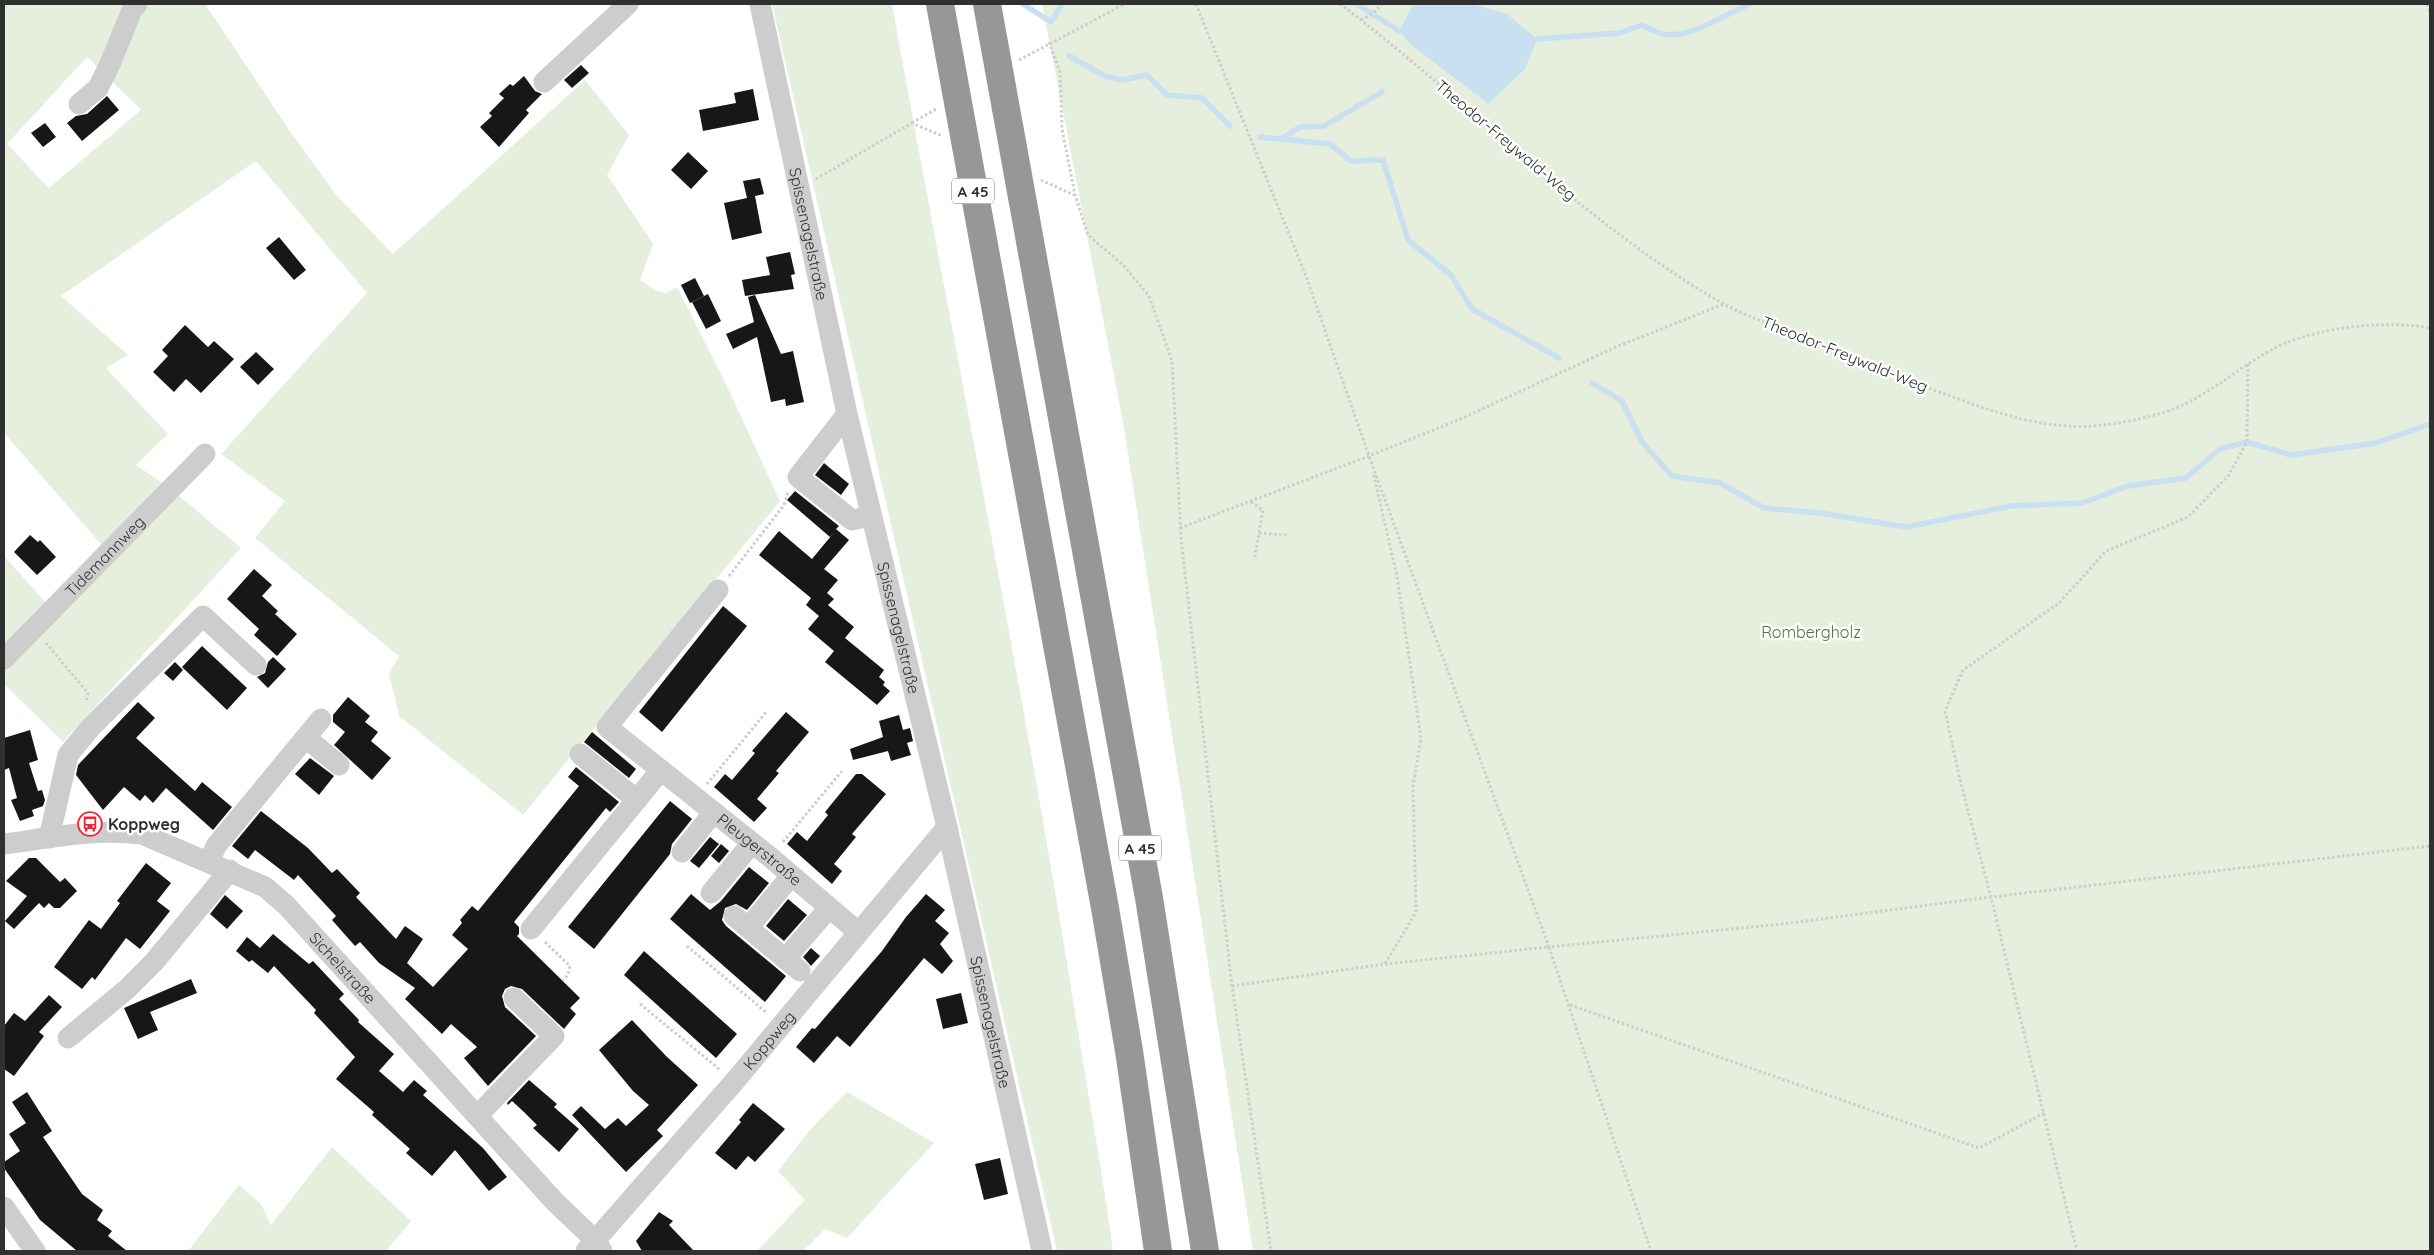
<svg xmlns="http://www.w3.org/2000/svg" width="2434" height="1255" viewBox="0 0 2434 1255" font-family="Quicksand,sans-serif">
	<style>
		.green { fill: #e6eedd; fill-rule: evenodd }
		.water { fill: #c8e0ef }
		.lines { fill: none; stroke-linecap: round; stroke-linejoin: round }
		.stream { stroke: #c8e0ef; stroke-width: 5.5 }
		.building { fill: #171717 }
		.path { stroke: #cdcdcd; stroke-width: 3; stroke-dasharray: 2.5 2.5; stroke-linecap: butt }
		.minor { stroke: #cdcdcd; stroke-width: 21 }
		.highway { stroke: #979797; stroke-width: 28 }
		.labels { text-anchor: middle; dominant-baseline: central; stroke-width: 5; stroke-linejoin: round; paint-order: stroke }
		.shield { fill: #fff; stroke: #6e6e6e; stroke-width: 1 }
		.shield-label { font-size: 15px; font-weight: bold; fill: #303030 }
		.street-label { font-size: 16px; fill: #303030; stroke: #fff }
		.park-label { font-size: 16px; fill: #537039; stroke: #fff }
		.poi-label { font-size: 16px; font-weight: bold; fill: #303030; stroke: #fff; text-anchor: start }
	</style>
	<rect width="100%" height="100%" fill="#fff"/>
	<!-- green -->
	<g class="green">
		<path d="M4,4H205L289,130L337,196L393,254L585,80L629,135L607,175L653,244L640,280L655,290L666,293L677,287L726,384L780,501L523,815L399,716L389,674L399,656L255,538L285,501L221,454L367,293L256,161L61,296L128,355L106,368L168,434L136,465L171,489L241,548L63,742L4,684V556L47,604L101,544L4,433ZM87,57L141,110L49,188L7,144Z"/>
		<path d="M772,4H892C953,344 1023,683 1077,1025C1089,1100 1103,1176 1113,1251H1057Z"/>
		<path d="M1042,4H1423L1412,6L1399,31L1411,45L1488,104L1507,15L1472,4H2430V1251H1253L1123,422Z"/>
		<path d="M847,1092L934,1143L847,1238L825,1229L803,1251H757L805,1200L778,1171L809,1131Z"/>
		<path d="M332,1147L411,1221L386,1251H188L239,1185L261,1204L271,1225Z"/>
	</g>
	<!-- water -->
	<path class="water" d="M1423,4H1472L1507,14L1537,39L1525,69L1488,104L1411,45L1399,31L1412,6Z"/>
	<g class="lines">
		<!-- stream -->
		<g class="stream">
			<path d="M1023,4L1051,22L1062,4"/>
			<path d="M1357,4L1399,31"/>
			<path d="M1537,39L1620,33L1642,25C1648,28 1654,31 1660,33C1687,42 1724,14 1750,4"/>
			<path d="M1069,56L1105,76L1122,80L1147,75L1167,95L1202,98L1230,126"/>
			<path d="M1260,137L1281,139L1300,127L1324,126L1382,92"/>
			<path d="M1281,139L1330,144L1351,161L1383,160L1408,240L1451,275L1472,309L1559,358"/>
			<path d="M1592,383L1622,401L1642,442L1672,476L1720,483L1764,508L1820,513L1906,527L2011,506L2082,503L2128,486L2186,478L2220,449L2247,442L2291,455L2376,443L2430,424"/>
		</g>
	</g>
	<!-- building -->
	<g class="building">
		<path d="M581,65L589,73L572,88L564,80Z"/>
		<path d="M524,76L535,91L542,94L526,110L529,113L499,147L480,127L492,116L489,113L504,98L499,94L510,84L513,86Z"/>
		<path d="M753,89L759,120L703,131L699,110L736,103L734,93Z"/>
		<path d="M107,96L119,110L82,141L67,123L76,116L87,114Z"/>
		<path d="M45,123L56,137L43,147L31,133Z"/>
		<path d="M688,152L708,171L691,189L671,170Z"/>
		<path d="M760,178L764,194L755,196L762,233L732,240L724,203L747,198L743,181Z"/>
		<path d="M279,237L306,270L294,280L266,248Z"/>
		<path d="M790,252L795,274L791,275L794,289L745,296L742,280L770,275L766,257Z"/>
		<path d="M695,278L704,296L690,303L681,285Z"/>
		<path d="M708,294L721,321L706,329L692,302Z"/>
		<path d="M755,295L781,354L793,351L804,402L786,406L785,399L771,402L757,337L733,349L726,334L754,322L748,297Z"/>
		<path d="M185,325L208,347L214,341L234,359L201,393L186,379L174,392L153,372L168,356L162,350Z"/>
		<path d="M256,352L274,369L258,385L240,367Z"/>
		<path d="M824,463L849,484L841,495L815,475Z"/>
		<path d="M795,491L839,526L836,529L849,540L824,569L838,580L827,593L834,599L828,605L854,627L845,638L884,670L879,677L885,682L883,685L890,691L877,705L825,662L834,651L808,629L819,616L806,605L811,598L759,555L779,531L812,559L836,530L830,537L787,500Z"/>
		<path d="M30,535L38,542L40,540L56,557L37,575L14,552Z"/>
		<path d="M254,569L272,585L262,596L278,611L275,614L297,634L277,656L254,635L259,629L227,599Z"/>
		<path d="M723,606L747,626L662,732L639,712Z"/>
		<path d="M202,646L247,688L227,710L182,667Z"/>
		<path d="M273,657L286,669L268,688L257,677L265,673L268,662Z"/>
		<path d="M175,662L183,670L173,681L164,673Z"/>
		<path d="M348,697L370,716L365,722L378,732L371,741L391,758L372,780L334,745L345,732L333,722V715Z"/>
		<path d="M138,702L155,718L136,738L195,791L202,782L232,807L213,830L166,788L153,803L145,795L140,801L124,787L103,810L76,775L78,765Z"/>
		<path d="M786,712L809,732L776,771L779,773L757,799L767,808L754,822L714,787L725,774L732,780L755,753L752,751Z"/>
		<path d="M899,715L903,730L910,728L913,741L907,743L911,755L891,761L888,751L853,760L850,749L883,737L879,721Z"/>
		<path d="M30,730L38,760L29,763L38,791L42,790L45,800L43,806L32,810L34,816L20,821L11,800L17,798L9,768L4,770V738Z"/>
		<path d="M592,732L636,769L629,778L584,742Z"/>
		<path d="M310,758L334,776L319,795L295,774Z"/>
		<path d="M576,767L619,802L610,812L606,808L514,922L519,927V934L517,936L580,998L570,1008L576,1014L564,1029L522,989L511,986L505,989L502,996L505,1007L536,1036L488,1086L464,1058L477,1047L451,1024L442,1034L405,999L415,988L379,963L360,942L355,946L332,920L336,916L298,875L294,880L255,850L248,859L232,846L261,811L308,848L332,873L337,869L360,893L356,897L396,939L405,926L423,939L407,963L433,987L468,949L452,935L462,923L460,920L472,906L478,911L579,786L568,777Z"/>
		<path d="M856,774H862L886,794L852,834L856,837L834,864L842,871L832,884L787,844L797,832L807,841L828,815L825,812Z"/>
		<path d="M670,801L692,819L672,844L670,854L594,949L568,927Z"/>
		<path d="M710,837L719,844L699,868L690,861Z"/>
		<path d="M721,844L729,851L719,863L711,856Z"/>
		<path d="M29,858H36L60,882L65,878L77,891L60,908H54L49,903L44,908L39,903L14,929L5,921L27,896L6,881Z"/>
		<path d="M146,863L171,883L157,901L170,911L140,949L126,938L95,980L92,977L82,989L54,967L89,920L101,929L120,903L117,901Z"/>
		<path d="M749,867L769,883L747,910L736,904L725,908L722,920L726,926L786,976L765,1002L670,919L691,894L710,910L721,901Z"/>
		<path d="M926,894L945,910L935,921L949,933L940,944L953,961L942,974L924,958L850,1047L837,1036L814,1063L796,1047L812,1028L815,1029L882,951L906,917Z"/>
		<path d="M225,895L243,911L227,929L210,914Z"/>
		<path d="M788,899L807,915L784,941L766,926Z"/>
		<path d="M273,934L309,964L313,961L344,994L339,999L359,1020L358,1022L394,1054L379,1071L403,1092L414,1080L427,1091L423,1095L483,1148L507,1177L489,1191L455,1150L432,1176L406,1153L410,1149L372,1115L374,1112L336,1079L355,1057L314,1013L316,1010L274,966L268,973L252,960L249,962L236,951L247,937L260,948Z"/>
		<path d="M811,948L820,956L811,966L803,957Z"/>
		<path d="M644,951L737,1034L716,1058L624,975Z"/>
		<path d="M191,979L197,993L150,1012L158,1030L138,1039L124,1008Z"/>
		<path d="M961,993L968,1023L943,1029L936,999Z"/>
		<path d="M49,995L62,1007L39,1032L44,1036L14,1076L4,1069V1026L14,1013L25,1021Z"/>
		<path d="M632,1020L666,1056L698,1085L657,1130L663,1136L626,1172L572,1115L581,1106L605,1129L618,1118L626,1126L649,1105L633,1091L599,1050Z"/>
		<path d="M529,1080L557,1104L554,1107L579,1129L559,1152L533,1128L537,1125L525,1113L512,1101L508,1105L507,1103Z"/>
		<path d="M27,1092L52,1131L43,1137L82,1194L103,1210L97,1220L112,1231L108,1236L127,1251H77L40,1220L4,1168V1162L20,1151L9,1134L26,1123L12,1102Z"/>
		<path d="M753,1103L785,1129L755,1162L748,1156L736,1170L715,1153L741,1122L739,1120Z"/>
		<path d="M1000,1158L1008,1194L984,1200L975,1164Z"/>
		<path d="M659,1212L673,1221L669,1225L694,1251H642L636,1241Z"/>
	</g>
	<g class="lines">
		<!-- path -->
		<g class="path">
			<path d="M1196,4L1306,276L1369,456L1549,947L1782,924L1991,897L2077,1251"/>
			<path d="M1340,4C1467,100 1584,224 1722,303C1740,313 1760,320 1779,328C1826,349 1874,368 1923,386C1981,407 2041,433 2104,425C2126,422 2149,418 2171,410C2211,395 2244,362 2283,344C2324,327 2386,320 2430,328"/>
			<path d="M2427,4L2430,13"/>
			<path d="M1361,20L1372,14L1382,4"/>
			<path d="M1049,42L1060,72L1062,129L1075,195L1088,235L1124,266L1149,296L1172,361L1181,538L1232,986L1271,1251"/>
			<path d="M1019,60L1125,4"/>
			<path d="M912,123L936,109"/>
			<path d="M816,179L912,123L942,136"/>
			<path d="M1041,180L1074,195"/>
			<path d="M2248,364L2247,442L2228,476L2188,517L2106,551L2059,603L1963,670L1945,711L1960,780L1991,897L2430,846"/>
			<path d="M1251,502L1263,510L1255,557"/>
			<path d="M1180,528L1369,456L1463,418L1616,347L1724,304"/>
			<path d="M1259,533L1288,535"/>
			<path d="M729,576L784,505L788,492"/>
			<path d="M46,643L88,693L86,703"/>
			<path d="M707,784L767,711"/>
			<path d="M783,842L842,771"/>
			<path d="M545,942L570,966L568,975L563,980"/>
			<path d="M687,946L767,1013"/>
			<path d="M1385,964L1549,947L1651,1251"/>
			<path d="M1232,986L1385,964L1416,912L1413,786L1421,738L1397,576L1373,472"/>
			<path d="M640,1004L719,1069"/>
			<path d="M1570,1005L1979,1148L2044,1113"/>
		</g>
		<!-- minor -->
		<g class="minor">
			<path id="s1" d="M760,4L847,414L947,827L1042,1251"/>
			<path d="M544,82L628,4"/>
			<path d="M79,104L98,88L110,64L132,10L137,4"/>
			<path d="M847,414L798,477L852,520L871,516"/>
			<path id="s2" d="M718,590L607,727L770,857L858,932"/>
			<path id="s3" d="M4,659L205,454"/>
			<path d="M306,738L339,765"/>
			<path d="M580,754L637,800"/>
			<path d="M49,838L68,755L91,727L203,616L256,665"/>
			<path id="s4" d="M4,844C49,838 96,828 142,834L265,887L286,905L555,1202L595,1240L602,1251"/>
			<path d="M682,852L714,812"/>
			<path d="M209,862L216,846L321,719"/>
			<path d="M711,893L752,843"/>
			<path d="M734,916L800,971"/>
			<path d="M748,928L791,876"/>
			<path d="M531,929L661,770"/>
			<path d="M785,959L829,908"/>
			<path d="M68,1038L127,989L154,962L230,870"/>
			<path d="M478,1115L554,1036L514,998"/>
			<path d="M4,1207L35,1251"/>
			<path id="s5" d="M586,1251L734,1082L947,827"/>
		</g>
		<!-- highway -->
		<g class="highway">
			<path d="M940,4L1105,908L1129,1051L1158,1251"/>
			<path d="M987,4L1149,898L1205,1251"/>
		</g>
	</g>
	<!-- icons -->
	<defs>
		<g id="bus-ring" transform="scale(1.25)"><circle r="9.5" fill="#fff" stroke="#f52433" stroke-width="1.5"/><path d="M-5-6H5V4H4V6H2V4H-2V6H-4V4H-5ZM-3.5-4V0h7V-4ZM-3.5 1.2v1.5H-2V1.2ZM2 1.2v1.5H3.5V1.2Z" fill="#f52433"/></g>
	</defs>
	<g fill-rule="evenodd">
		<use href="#bus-ring" x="90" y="824"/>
	</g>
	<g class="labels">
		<!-- shield labels -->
		<g class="shield">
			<rect x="952" y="178.5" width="42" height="25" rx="4"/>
			<rect x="1119" y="835.5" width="42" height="25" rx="4"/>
		</g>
		<g class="shield-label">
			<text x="973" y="191">A 45</text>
			<text x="1140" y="848">A 45</text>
		</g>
		<!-- street labels -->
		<g class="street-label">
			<text transform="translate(1506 140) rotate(40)">Theodor-Freywald-Weg</text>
			<text stroke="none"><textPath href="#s1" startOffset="235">Spissenagelstraße</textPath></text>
			<text transform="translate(1845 354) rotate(22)">Theodor-Freywald-Weg</text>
			<text stroke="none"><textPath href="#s3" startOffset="144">Tidemannweg</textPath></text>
			<text stroke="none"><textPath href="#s1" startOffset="639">Spissenagelstraße</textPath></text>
			<text stroke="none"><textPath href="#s2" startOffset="372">Pleugerstraße</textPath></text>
			<text stroke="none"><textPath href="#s4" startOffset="385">Sichelstraße</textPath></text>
			<text stroke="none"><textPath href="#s1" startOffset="1044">Spissenagelstraße</textPath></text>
			<text stroke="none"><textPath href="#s5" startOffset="279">Koppweg</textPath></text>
		</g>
		<!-- park labels -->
		<g class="park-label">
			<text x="1811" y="632">Rombergholz</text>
		</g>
		<!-- poi labels -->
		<g class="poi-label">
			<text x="108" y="824">Koppweg</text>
		</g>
	</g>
	<!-- border -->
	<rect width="2434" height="1255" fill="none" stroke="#303030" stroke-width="10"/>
</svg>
